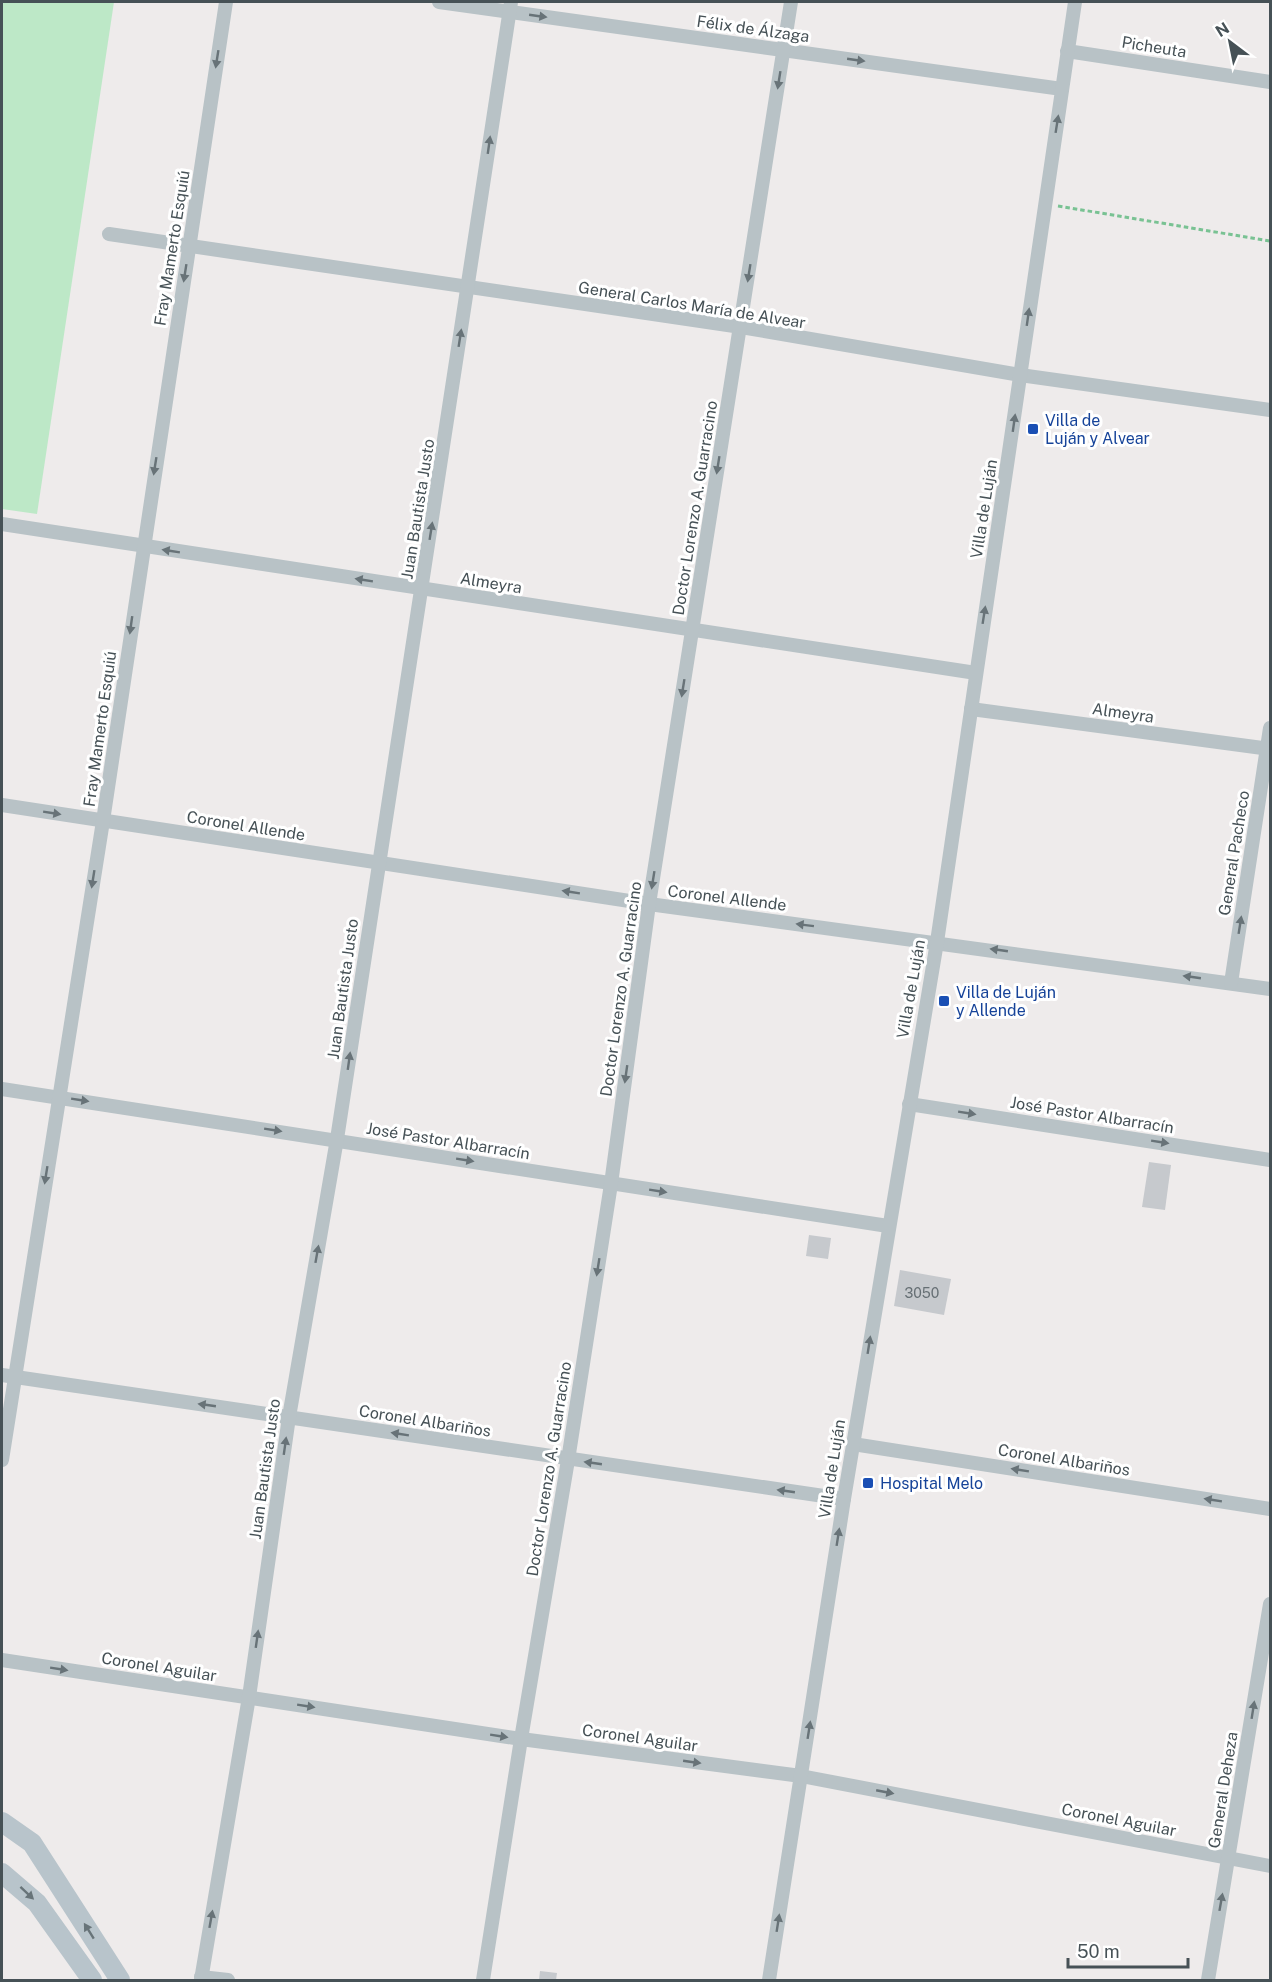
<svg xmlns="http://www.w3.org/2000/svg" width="1272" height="1982" viewBox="0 0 1272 1982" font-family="'Public Sans',sans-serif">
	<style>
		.green { fill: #bde8c7 }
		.building { fill: #c6c9cd }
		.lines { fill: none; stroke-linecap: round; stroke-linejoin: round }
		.path { stroke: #79c293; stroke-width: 3; stroke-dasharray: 4.5 3; stroke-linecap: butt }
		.minor { stroke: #b8c2c6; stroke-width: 14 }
		.secondary { stroke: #b8c4cb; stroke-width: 20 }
		.oneway { fill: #687378 }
		.oneway2 { fill: #687479 }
		.transit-dot { fill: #1a4fb4; stroke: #fff; stroke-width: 2 }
		.labels { text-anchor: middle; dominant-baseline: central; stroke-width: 6; stroke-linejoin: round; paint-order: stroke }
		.number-label { font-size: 14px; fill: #666f74 }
		.street-label { font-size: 16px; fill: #465156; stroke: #fff }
		.transit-label { font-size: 16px; fill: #164399; stroke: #fff; text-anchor: start }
	</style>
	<rect width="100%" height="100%" fill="#eeebeb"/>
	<!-- green -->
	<path class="green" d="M2,2H114L37,514L2,509Z"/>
	<!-- building -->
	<g class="building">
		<path d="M1149,1162L1171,1165L1165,1210L1142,1207Z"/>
		<path d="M809,1235L831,1238L828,1259L806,1256Z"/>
		<path d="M900,1270L951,1279L944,1315L894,1306Z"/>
		<path d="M540,1971L557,1973L556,1980H539Z"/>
	</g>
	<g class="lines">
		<!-- path -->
		<path class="path" d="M1058,206L1270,241"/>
		<!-- minor -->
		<g class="minor">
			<path d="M439,2L1062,89"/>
			<path d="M1067,51L1270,82"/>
			<path d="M109,234L741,327L1020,375L1270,410"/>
			<path d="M2,524L976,673"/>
			<path d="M971,709L1270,749"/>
			<path d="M2,805L649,904L1270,989"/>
			<path d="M1231,983L1270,728"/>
			<path d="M2,1089L888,1226"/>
			<path d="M909,1104L1270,1160"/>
			<path d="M2,1375L844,1499"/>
			<path d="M853,1444L1270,1509"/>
			<path d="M2,1460L103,821L226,2"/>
			<path d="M2,1660L521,1739L801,1776L1270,1866"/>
			<path d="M201,1977L228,1980"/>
			<path d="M201,1980L249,1697L289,1417L337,1139L511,2"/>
			<path d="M483,1980L521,1739L568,1460L611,1184L649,904L791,2"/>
			<path d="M769,1980L844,1499L937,942L1075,2"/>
			<path d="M1208,1980L1270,1604"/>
		</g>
		<!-- secondary -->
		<g class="secondary">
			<path d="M2,1822L32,1843L120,1980"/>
			<path d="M2,1873L37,1903L92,1980"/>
		</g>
	</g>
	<!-- one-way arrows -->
	<defs><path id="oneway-solid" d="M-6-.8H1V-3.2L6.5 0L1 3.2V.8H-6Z" transform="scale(1.5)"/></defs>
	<g class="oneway">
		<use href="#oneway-solid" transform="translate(538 16) rotate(8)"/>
		<use href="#oneway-solid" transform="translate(217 59) rotate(99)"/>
		<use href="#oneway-solid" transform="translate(856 60) rotate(8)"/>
		<use href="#oneway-solid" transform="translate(779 80) rotate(99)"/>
		<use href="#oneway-solid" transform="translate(1057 124) rotate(-81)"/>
		<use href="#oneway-solid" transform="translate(489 145) rotate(-82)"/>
		<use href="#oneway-solid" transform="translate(185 273) rotate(99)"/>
		<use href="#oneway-solid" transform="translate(749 273) rotate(99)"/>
		<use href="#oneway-solid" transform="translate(1028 317) rotate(-82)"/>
		<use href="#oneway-solid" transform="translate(460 338) rotate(-81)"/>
		<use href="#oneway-solid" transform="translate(1014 423) rotate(-82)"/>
		<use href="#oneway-solid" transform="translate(718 465) rotate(99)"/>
		<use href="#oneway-solid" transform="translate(155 466) rotate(99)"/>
		<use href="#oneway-solid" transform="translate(431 531) rotate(-81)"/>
		<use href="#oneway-solid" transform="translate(171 551) rotate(-171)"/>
		<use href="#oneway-solid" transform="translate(364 580) rotate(-171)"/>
		<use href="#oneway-solid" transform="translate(984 615) rotate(-81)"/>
		<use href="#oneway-solid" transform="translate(131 625) rotate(98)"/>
		<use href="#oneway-solid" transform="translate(683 688) rotate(99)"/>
		<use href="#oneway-solid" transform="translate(52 813) rotate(9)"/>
		<use href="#oneway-solid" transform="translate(93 879) rotate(99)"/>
		<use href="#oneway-solid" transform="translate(653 880) rotate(99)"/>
		<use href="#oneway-solid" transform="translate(571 892) rotate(-171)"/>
		<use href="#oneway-solid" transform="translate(805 925) rotate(-173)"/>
		<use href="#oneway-solid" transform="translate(1240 925) rotate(-81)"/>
		<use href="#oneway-solid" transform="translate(999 950) rotate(-172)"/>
		<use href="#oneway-solid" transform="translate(1192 977) rotate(-172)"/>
		<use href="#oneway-solid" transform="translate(349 1061) rotate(-82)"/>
		<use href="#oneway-solid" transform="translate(626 1074) rotate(98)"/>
		<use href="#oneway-solid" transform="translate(80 1100) rotate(9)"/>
		<use href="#oneway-solid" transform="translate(967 1113) rotate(9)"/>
		<use href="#oneway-solid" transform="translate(273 1130) rotate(9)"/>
		<use href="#oneway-solid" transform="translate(1160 1142) rotate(9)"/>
		<use href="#oneway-solid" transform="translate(465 1160) rotate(9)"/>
		<use href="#oneway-solid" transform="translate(46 1175) rotate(99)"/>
		<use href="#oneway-solid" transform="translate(658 1191) rotate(9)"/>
		<use href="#oneway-solid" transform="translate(317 1254) rotate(-80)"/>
		<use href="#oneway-solid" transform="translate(598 1267) rotate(99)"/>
		<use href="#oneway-solid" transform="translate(869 1345) rotate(-81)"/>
		<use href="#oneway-solid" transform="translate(207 1405) rotate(-172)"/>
		<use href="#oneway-solid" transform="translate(400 1434) rotate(-171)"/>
		<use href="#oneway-solid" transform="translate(285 1446) rotate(-82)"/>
		<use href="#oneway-solid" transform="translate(593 1463) rotate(-172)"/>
		<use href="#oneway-solid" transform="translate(1020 1470) rotate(-171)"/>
		<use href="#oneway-solid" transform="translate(786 1491) rotate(-172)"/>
		<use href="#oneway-solid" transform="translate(1213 1500) rotate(-171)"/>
		<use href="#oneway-solid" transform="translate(838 1537) rotate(-81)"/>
		<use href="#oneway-solid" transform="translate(257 1639) rotate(-82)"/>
		<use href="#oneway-solid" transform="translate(59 1669) rotate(9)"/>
		<use href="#oneway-solid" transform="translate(306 1706) rotate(9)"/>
		<use href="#oneway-solid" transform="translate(1253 1710) rotate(-81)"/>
		<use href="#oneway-solid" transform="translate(809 1730) rotate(-81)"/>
		<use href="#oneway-solid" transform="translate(499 1736) rotate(9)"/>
		<use href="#oneway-solid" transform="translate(692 1762) rotate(8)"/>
		<use href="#oneway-solid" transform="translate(885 1792) rotate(11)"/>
		<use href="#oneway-solid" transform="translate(1221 1902) rotate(-80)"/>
		<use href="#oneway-solid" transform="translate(211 1919) rotate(-80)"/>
		<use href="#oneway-solid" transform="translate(778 1923) rotate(-81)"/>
	</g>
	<g class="oneway2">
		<use href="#oneway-solid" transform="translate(27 1893) rotate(43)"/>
		<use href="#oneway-solid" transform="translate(89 1931) rotate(-122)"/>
	</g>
	<!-- markers -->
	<g class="transit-dot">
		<rect x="1027" y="423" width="12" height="12" rx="3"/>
		<rect x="938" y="995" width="12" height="12" rx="3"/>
		<rect x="862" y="1477" width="12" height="12" rx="3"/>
	</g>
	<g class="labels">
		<!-- number labels -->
		<g class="number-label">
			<text x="922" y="1293">3050</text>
		</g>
		<!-- street labels -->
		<g class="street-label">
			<text transform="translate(753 29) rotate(8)">Félix de Álzaga</text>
			<text transform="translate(1154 47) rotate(9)">Picheuta</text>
			<text transform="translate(172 248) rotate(-81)">Fray Mamerto Esquiú</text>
			<text transform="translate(692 305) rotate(9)">General Carlos María de Alvear</text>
			<text transform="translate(695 508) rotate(-81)">Doctor Lorenzo A. Guarracino</text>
			<text transform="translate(418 509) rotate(-81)">Juan Bautista Justo</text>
			<text transform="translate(984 509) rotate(-81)">Villa de Luján</text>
			<text transform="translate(491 583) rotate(9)">Almeyra</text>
			<text transform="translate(1123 713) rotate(8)">Almeyra</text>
			<text transform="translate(100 729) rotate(-82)">Fray Mamerto Esquiú</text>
			<text transform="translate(246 826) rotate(9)">Coronel Allende</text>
			<text transform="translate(1234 853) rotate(-81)">General Pacheco</text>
			<text transform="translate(727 898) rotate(7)">Coronel Allende</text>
			<text transform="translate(343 989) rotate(-82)">Juan Bautista Justo</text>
			<text transform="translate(621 989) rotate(-82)">Doctor Lorenzo A. Guarracino</text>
			<text transform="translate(911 989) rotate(-80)">Villa de Luján</text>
			<text transform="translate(1092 1115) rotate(9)">José Pastor Albarracín</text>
			<text transform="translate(448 1141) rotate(9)">José Pastor Albarracín</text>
			<text transform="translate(425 1421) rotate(9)">Coronel Albariños</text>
			<text transform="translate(1064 1460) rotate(9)">Coronel Albariños</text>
			<text transform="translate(265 1469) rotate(-82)">Juan Bautista Justo</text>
			<text transform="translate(549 1469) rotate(-81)">Doctor Lorenzo A. Guarracino</text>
			<text transform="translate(832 1469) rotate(-81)">Villa de Luján</text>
			<text transform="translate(159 1667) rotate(9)">Coronel Aguilar</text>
			<text transform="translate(640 1738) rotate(8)">Coronel Aguilar</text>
			<text transform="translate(1223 1790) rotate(-81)">General Deheza</text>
			<text transform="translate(1119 1820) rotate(11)">Coronel Aguilar</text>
		</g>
		<!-- transit labels -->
		<g class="transit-label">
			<text x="1045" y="420">Villa de<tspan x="1045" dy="18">Luján y Alvear</tspan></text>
			<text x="956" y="992">Villa de Luján<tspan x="956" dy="18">y Allende</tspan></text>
			<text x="880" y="1483">Hospital Melo</text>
		</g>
	</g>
	<!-- border -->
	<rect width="1272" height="1982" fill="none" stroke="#465156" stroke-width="6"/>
	<!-- north arrow -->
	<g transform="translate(1230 42) rotate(328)" stroke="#ffffff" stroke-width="4.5" paint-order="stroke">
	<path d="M0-4.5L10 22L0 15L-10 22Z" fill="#465156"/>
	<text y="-9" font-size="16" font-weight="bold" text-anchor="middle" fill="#465156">N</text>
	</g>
	<!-- scale -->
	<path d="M1068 1958v9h120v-9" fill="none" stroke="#465156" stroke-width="3"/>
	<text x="1077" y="1958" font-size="18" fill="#465156" stroke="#ffffff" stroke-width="4.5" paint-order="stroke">50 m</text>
</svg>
